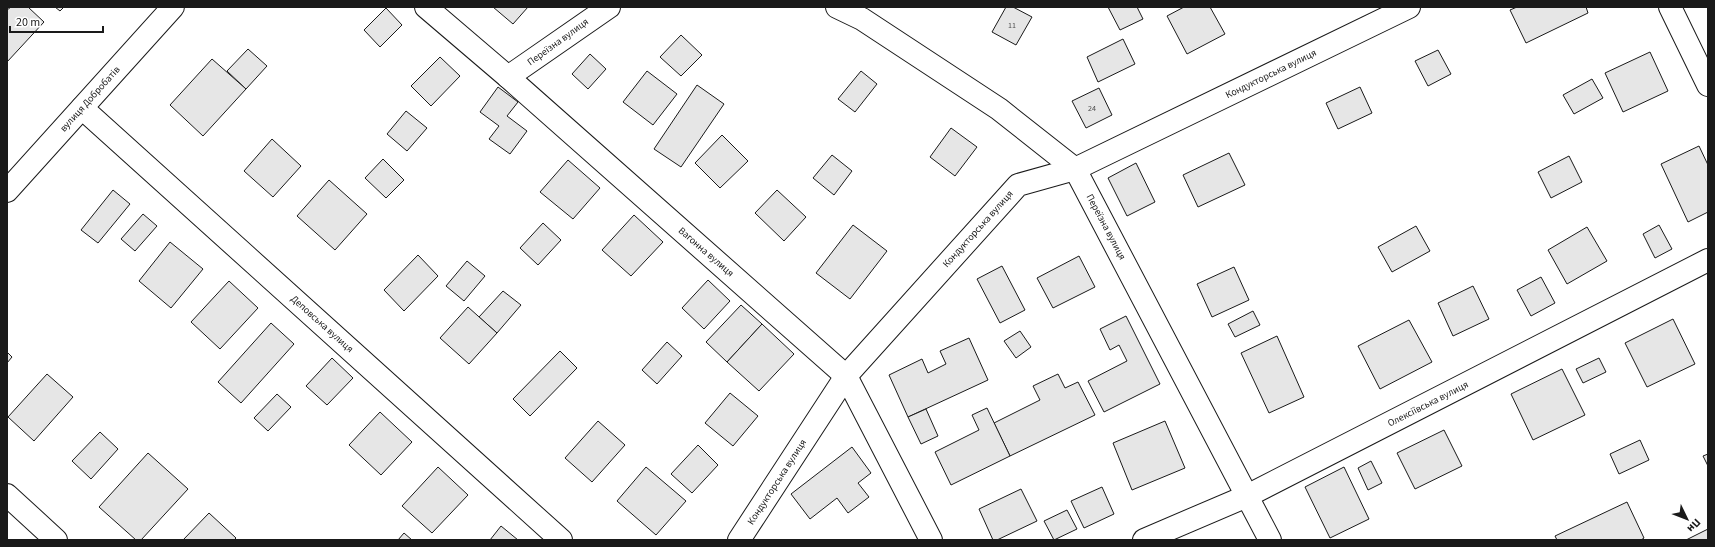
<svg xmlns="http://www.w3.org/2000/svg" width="1715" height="547" viewBox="0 0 1715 547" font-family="'Source Sans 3',sans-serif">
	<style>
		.building { fill: #e6e6e6; stroke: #1a1a1a }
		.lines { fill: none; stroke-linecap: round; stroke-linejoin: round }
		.minor-casing { stroke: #1a1a1a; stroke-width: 24 }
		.tertiary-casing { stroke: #1a1a1a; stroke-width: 24 }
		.minor { stroke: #fff; stroke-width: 22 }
		.tertiary { stroke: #fff; stroke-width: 22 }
		.labels { text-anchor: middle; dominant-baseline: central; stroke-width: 3; stroke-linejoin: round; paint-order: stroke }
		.number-label { font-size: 8px; fill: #4d4d4d }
		.street-label { font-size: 10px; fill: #1a1a1a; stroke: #fff }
	</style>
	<rect width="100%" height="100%" fill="#fff"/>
	<!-- building -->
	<g class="building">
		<path d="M11,7H28L44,22L7,62V10Z"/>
		<path d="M55,7H64L60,11Z"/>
		<path d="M493,7H528L513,24Z"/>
		<path d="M1006,7H1013L1032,17L1016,45L992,32Z"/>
		<path d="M1108,7H1137L1143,19L1120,30Z"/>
		<path d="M1184,7H1210L1225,34L1187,54L1167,16Z"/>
		<path d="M1517,7H1586L1588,13L1526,43L1510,10Z"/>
		<path d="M386,8L402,25L380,47L364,30Z"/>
		<path d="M681,35L702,55L681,76L660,57Z"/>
		<path d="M1123,39L1135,64L1098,82L1087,57Z"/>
		<path d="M248,49L267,66L246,89L227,71Z"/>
		<path d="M1438,50L1451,74L1428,86L1415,61Z"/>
		<path d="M1650,52L1668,91L1623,112L1605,73Z"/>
		<path d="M590,54L606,69L588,89L572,74Z"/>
		<path d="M440,57L460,76L431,106L411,86Z"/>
		<path d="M212,59L246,89L203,136L170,105Z"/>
		<path d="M647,71L677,94L653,125L623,102Z"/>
		<path d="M861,71L877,84L855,112L838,99Z"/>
		<path d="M1592,79L1603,98L1574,114L1563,95Z"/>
		<path d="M697,85L724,104L681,167L654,149Z"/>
		<path d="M498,87L518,102L507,116L527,131L510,154L489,139L499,126L480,112Z"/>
		<path d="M1360,87L1372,113L1338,129L1326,103Z"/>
		<path d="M1099,88L1112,115L1086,128L1072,101Z"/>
		<path d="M406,111L427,128L407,151L387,134Z"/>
		<path d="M951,128L977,147L955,176L930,157Z"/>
		<path d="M722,135L748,161L720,188L695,163Z"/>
		<path d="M272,139L301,166L273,197L244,171Z"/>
		<path d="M1699,146L1708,165V212L1688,222L1661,164Z"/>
		<path d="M1229,153L1245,185L1198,207L1183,175Z"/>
		<path d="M832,155L852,171L834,195L813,178Z"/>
		<path d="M1569,156L1582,182L1551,198L1538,172Z"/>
		<path d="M383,159L404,180L386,198L365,178Z"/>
		<path d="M568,160L600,188L573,219L540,192Z"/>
		<path d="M1136,163L1155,202L1127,216L1108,178Z"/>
		<path d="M329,180L367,214L335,250L297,216Z"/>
		<path d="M113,190L130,204L98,243L81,230Z"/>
		<path d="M777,190L806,217L784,241L755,213Z"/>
		<path d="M143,214L157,226L135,251L121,239Z"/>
		<path d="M634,215L663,242L631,276L602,250Z"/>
		<path d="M543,223L561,240L538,265L520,248Z"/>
		<path d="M853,225L887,251L850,299L816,273Z"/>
		<path d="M1659,225L1672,249L1655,258L1643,234Z"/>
		<path d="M1416,226L1430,251L1392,272L1378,247Z"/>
		<path d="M1587,227L1607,261L1567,284L1548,250Z"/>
		<path d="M170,242L203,269L171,308L139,281Z"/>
		<path d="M418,255L438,276L404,311L384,290Z"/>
		<path d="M1079,256L1095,287L1053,308L1037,278Z"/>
		<path d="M467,261L485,276L464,301L446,286Z"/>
		<path d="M1002,266L1025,310L1000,323L977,279Z"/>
		<path d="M1234,267L1249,300L1212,317L1197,284Z"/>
		<path d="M1541,277L1555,303L1531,316L1517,290Z"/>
		<path d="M708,280L730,301L704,329L682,308Z"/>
		<path d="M229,281L258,308L220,349L191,322Z"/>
		<path d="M1473,286L1489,319L1453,336L1438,303Z"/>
		<path d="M503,291L521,305L497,333L479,317Z"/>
		<path d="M741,305L762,324L727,362L706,342Z"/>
		<path d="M468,307L497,333L469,364L440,338Z"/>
		<path d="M1253,311L1260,325L1235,337L1228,324Z"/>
		<path d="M1126,316L1160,384L1104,412L1088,381L1127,361L1119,345L1110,350L1100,329Z"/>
		<path d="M1673,319L1695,364L1647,387L1625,343Z"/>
		<path d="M1409,320L1432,362L1380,389L1358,346Z"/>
		<path d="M271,323L294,344L241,403L218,382Z"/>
		<path d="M762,324L794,354L759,391L727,362Z"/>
		<path d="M1020,331L1031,347L1016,358L1004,341Z"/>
		<path d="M1277,336L1304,397L1269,413L1241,353Z"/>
		<path d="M969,338L988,380L908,417L889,375L922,359L928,373L946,364L940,351Z"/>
		<path d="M667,342L682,356L657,384L642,370Z"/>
		<path d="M560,351L577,368L530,416L513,399Z"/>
		<path d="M7,352L12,357L7,363Z"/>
		<path d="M332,358L353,378L327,405L306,386Z"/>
		<path d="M1599,358L1606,372L1583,383L1576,369Z"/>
		<path d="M1562,369L1585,415L1533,440L1511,394Z"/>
		<path d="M47,374L73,397L34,441L8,417Z"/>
		<path d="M1058,374L1065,388L1078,382L1095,415L1010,456L994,423L1040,400L1033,386Z"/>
		<path d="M730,393L758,416L733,446L705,423Z"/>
		<path d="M277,394L291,407L268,431L254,418Z"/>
		<path d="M987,408L1010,456L951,485L935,452L979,430L972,415Z"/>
		<path d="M926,409L938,436L921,444L908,417Z"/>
		<path d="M380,412L412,442L381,475L349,445Z"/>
		<path d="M598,421L625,445L592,482L565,458Z"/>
		<path d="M1165,421L1185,468L1132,490L1113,443Z"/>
		<path d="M1444,430L1462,466L1415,489L1397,453Z"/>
		<path d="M100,432L118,449L91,479L72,461Z"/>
		<path d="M1640,440L1649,460L1619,474L1610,454Z"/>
		<path d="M698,445L718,465L692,493L671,474Z"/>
		<path d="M852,447L871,473L858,483L869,497L848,513L837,498L810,519L791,494Z"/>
		<path d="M148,453L188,489L141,540H136L99,507Z"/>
		<path d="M1708,454V466L1703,456Z"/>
		<path d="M1371,461L1382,483L1368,490L1358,468Z"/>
		<path d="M438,467L468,495L432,533L402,506Z"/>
		<path d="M646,467L686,501L656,535L617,501Z"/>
		<path d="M1344,467L1369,519L1330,538L1305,487Z"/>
		<path d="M1102,487L1114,514L1084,528L1071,501Z"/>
		<path d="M1021,489L1037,521L997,540H993L979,509Z"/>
		<path d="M1627,502L1644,538L1641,540H1557L1555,536Z"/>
		<path d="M1067,510L1077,529L1054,540L1044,521Z"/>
		<path d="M209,513L236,538L234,540H183Z"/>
		<path d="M501,526L518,540H490Z"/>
		<path d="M1708,529V540H1686Z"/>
		<path d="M404,533L412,540H398Z"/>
	</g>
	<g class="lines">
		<!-- minor casing -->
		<g class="minor-casing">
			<g id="minor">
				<path d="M426,7L508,77L846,376L931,540"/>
				<path d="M837,7L862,19L999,109L1075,169L1270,540"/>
				<path d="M1670,7L1708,85"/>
				<path d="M508,77L609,7"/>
				<path d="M82,108L561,540"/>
				<path d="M7,495L56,540"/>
				<path d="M739,540L846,376L1018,185L1075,169L1409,7"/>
				<path d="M1144,540L1247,496L1708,260"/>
			</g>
		</g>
		<!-- tertiary casing -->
		<g class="tertiary-casing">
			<path id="tertiary" d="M7,191L173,7"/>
		</g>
		<!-- minor -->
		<use href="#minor" class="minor"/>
		<!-- tertiary -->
		<use href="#tertiary" class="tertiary"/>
	</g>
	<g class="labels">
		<!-- number labels -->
		<g class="number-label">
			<text x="1012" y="25">11</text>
			<text x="1092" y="108">24</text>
		</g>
		<!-- street labels -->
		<g class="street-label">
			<text transform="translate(558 42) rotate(-36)">Переїзна вулиця</text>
			<text transform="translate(1271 74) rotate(-26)">Кондукторська вулиця</text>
			<text transform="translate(90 99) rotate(-48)">вулиця Добробатів</text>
			<text transform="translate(1106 227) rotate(62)">Переїзна вулиця</text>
			<text transform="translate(978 229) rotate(-48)">Кондукторська вулиця</text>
			<text transform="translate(706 252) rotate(41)">Вагонна вулиця</text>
			<text transform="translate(322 324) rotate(42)">Деповська вулиця</text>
			<text transform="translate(1428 404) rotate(-27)">Олексіївська вулиця</text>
			<text transform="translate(777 482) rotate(-57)">Кондукторська вулиця</text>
		</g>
	</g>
	<!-- border -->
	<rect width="1715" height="547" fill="none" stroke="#1a1a1a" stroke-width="16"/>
	<!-- north arrow -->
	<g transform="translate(1687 519) rotate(133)" stroke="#ffffff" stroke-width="3" paint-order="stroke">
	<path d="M0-3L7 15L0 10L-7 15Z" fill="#1a1a1a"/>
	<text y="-6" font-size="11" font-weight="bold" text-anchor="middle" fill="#1a1a1a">Пн</text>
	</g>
	<!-- scale -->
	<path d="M10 26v6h93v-6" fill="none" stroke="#1a1a1a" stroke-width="2"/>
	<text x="16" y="26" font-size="12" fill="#1a1a1a" stroke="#ffffff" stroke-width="3" paint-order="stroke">20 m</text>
</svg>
